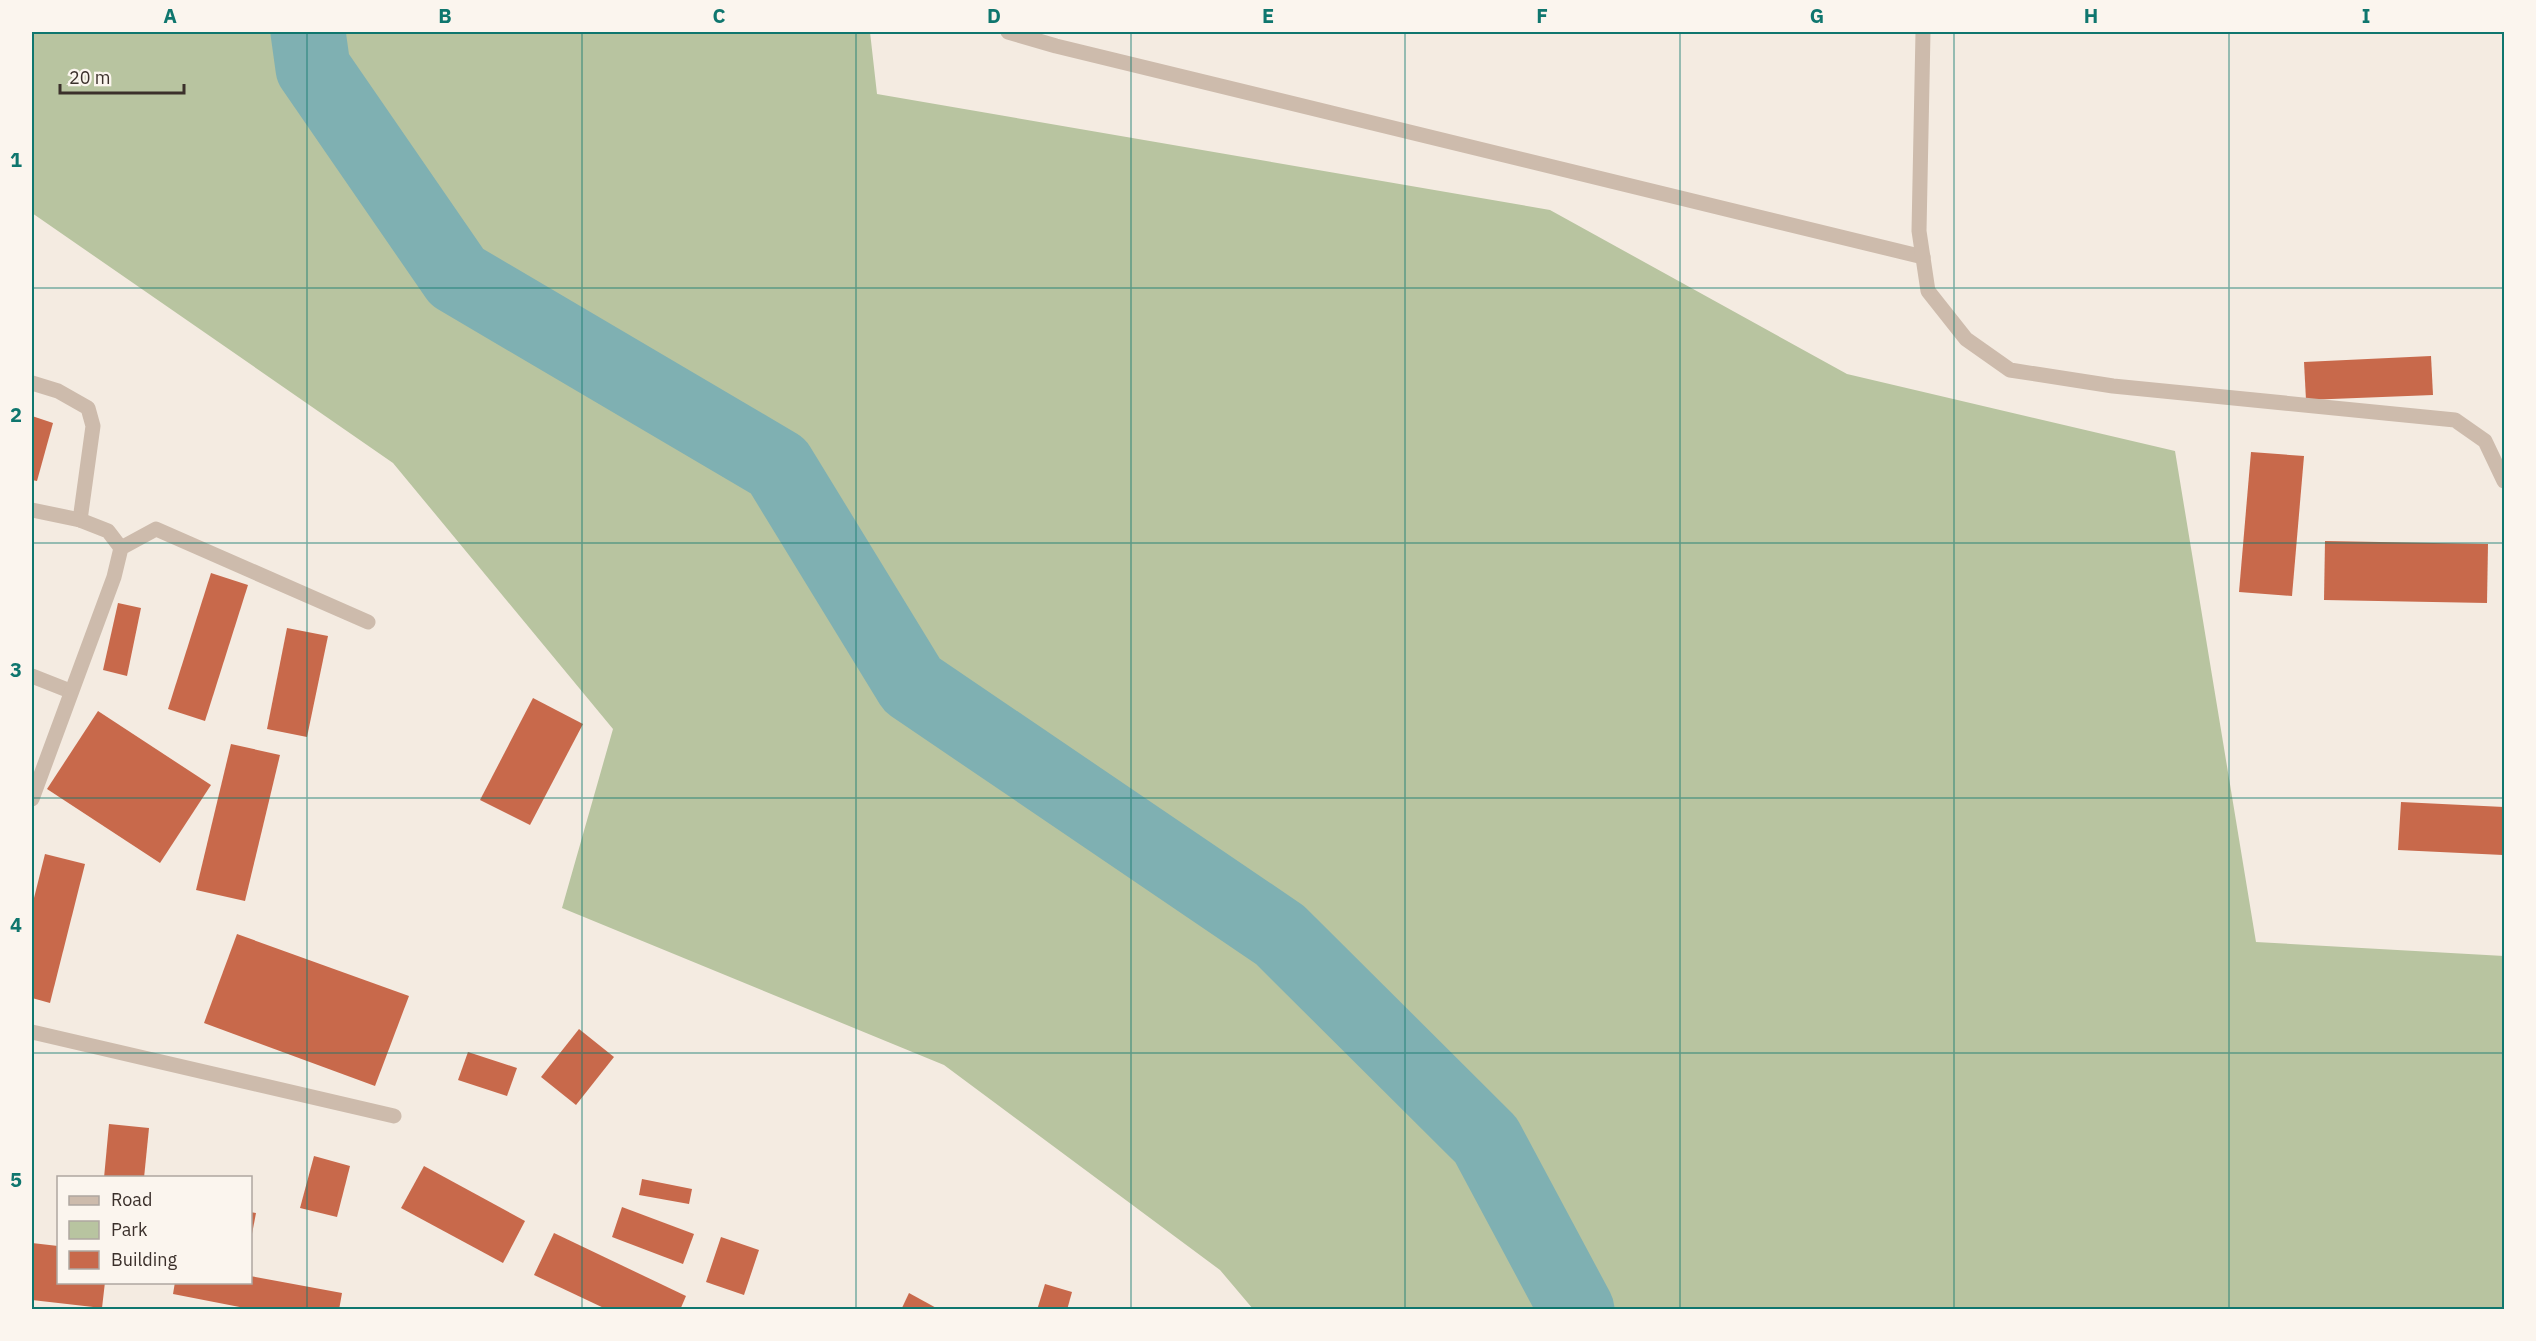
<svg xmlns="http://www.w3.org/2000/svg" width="2536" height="1341" viewBox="0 0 2536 1341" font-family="'IBM Plex Sans',sans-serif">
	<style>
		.green { fill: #b8c4a0 }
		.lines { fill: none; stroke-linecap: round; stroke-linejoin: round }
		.river { stroke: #7fb0b2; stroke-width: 75 }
		.building { fill: #c8694b }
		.minor { stroke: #cdbbac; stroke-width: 15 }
		.grid { fill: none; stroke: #0f766e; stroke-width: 1.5; stroke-opacity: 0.55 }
		.neatline { fill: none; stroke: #0f766e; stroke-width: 2 }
		.grid-label { font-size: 20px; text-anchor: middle; font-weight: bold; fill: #0f766e }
	</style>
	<rect width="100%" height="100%" fill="#f4ebe1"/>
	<!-- green -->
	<path class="green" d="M32,32H870L877,94L1550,210L1847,374L2175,451L2256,942L2504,956V1309H1253L1220,1270L944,1065L562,908L613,729L393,463L32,213Z"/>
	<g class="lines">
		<!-- river -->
		<path class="river" d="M308,32L313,68L457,277L778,466L912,685L1280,935L1486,1140L1577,1310"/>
	</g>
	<!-- building -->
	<g class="building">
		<path d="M2431,356L2433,395L2306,400L2304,362Z"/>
		<path d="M32,416L53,423L37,481L32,480Z"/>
		<path d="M2251,452L2304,456L2292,596L2239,592Z"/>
		<path d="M2325,541L2488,544L2487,603L2324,600Z"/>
		<path d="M211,573L248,585L205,721L168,709Z"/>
		<path d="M118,603L141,608L127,676L103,670Z"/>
		<path d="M287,628L328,636L307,737L267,729Z"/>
		<path d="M533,698L583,724L530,825L480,800Z"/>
		<path d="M98,711L211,785L160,863L47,789Z"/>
		<path d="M231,744L280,755L245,901L196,890Z"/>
		<path d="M2401,802L2504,807L2503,855L2398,850Z"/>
		<path d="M45,854L85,864L50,1003L32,998V906Z"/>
		<path d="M237,934L409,996L375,1086L204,1023Z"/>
		<path d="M579,1029L614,1057L576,1105L541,1077Z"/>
		<path d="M468,1052L517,1068L507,1096L458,1080Z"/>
		<path d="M109,1124L149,1128L144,1178H104Z"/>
		<path d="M314,1156L350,1166L337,1217L300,1208Z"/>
		<path d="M424,1166L525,1221L503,1263L401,1208Z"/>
		<path d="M642,1179L692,1189L689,1204L639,1195Z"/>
		<path d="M622,1207L694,1234L683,1264L612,1237Z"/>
		<path d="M250,1212L256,1213L252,1234H250Z"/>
		<path d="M554,1233L686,1296L680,1310H608L534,1275Z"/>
		<path d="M721,1237L759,1250L744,1295L706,1282Z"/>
		<path d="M32,1243L58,1246V1282H105L102,1308L32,1300Z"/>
		<path d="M250,1276L342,1293L339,1310H255L173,1294L175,1282H250Z"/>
		<path d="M1045,1284L1072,1292L1067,1310H1037Z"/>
		<path d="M909,1293L940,1310H901Z"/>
	</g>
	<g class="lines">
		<!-- minor -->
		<g class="minor">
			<path d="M1008,32L1056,46L1923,257"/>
			<path d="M1923,32L1919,231L1928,291L1966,339L2010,370L2113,386L2455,420L2485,441L2504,481"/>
			<path d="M32,383L58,391L88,408L93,426L80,520"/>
			<path d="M32,510L80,520L108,531L121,548"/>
			<path d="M32,676L70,691"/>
			<path d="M32,799L114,577L121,548L156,529L368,622"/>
			<path d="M32,1032L394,1116"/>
		</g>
	</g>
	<!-- grid -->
	<path class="grid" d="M307,32V1310M582,32V1310M856,32V1310M1131,32V1310M1405,32V1310M1680,32V1310M1954,32V1310M2229,32V1310M32,288H2504M32,543H2504M32,798H2504M32,1053H2504"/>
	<!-- border -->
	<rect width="2536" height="1341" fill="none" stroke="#fbf5ee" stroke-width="66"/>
	<!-- legend -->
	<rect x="57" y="1176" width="195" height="108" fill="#fbf5ee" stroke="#aea6a0" stroke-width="1.5"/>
	<rect x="69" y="1196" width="30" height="9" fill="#cdbbac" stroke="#aea6a0" stroke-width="1.5"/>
	<text x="111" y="1206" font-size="18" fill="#3b302b">Road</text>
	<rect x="69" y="1221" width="30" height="18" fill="#b8c4a0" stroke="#aea6a0" stroke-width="1.5"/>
	<text x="111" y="1236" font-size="18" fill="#3b302b">Park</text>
	<rect x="69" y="1251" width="30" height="18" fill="#c8694b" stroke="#aea6a0" stroke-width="1.5"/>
	<text x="111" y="1266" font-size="18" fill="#3b302b">Building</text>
	<!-- scale -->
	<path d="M60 84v9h124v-9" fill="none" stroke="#3b302b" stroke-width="3"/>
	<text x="69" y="84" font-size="18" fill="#3b302b" stroke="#fbf5ee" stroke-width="4.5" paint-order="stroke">20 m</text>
	<rect x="33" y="33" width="2470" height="1275" class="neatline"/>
	<g class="grid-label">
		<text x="170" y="23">A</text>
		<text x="445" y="23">B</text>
		<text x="719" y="23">C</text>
		<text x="994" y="23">D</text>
		<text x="1268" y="23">E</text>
		<text x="1542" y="23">F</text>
		<text x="1817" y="23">G</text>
		<text x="2091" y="23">H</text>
		<text x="2366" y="23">I</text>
		<text x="16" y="167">1</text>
		<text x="16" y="422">2</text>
		<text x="16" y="677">3</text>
		<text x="16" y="932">4</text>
		<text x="16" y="1187">5</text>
	</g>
</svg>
